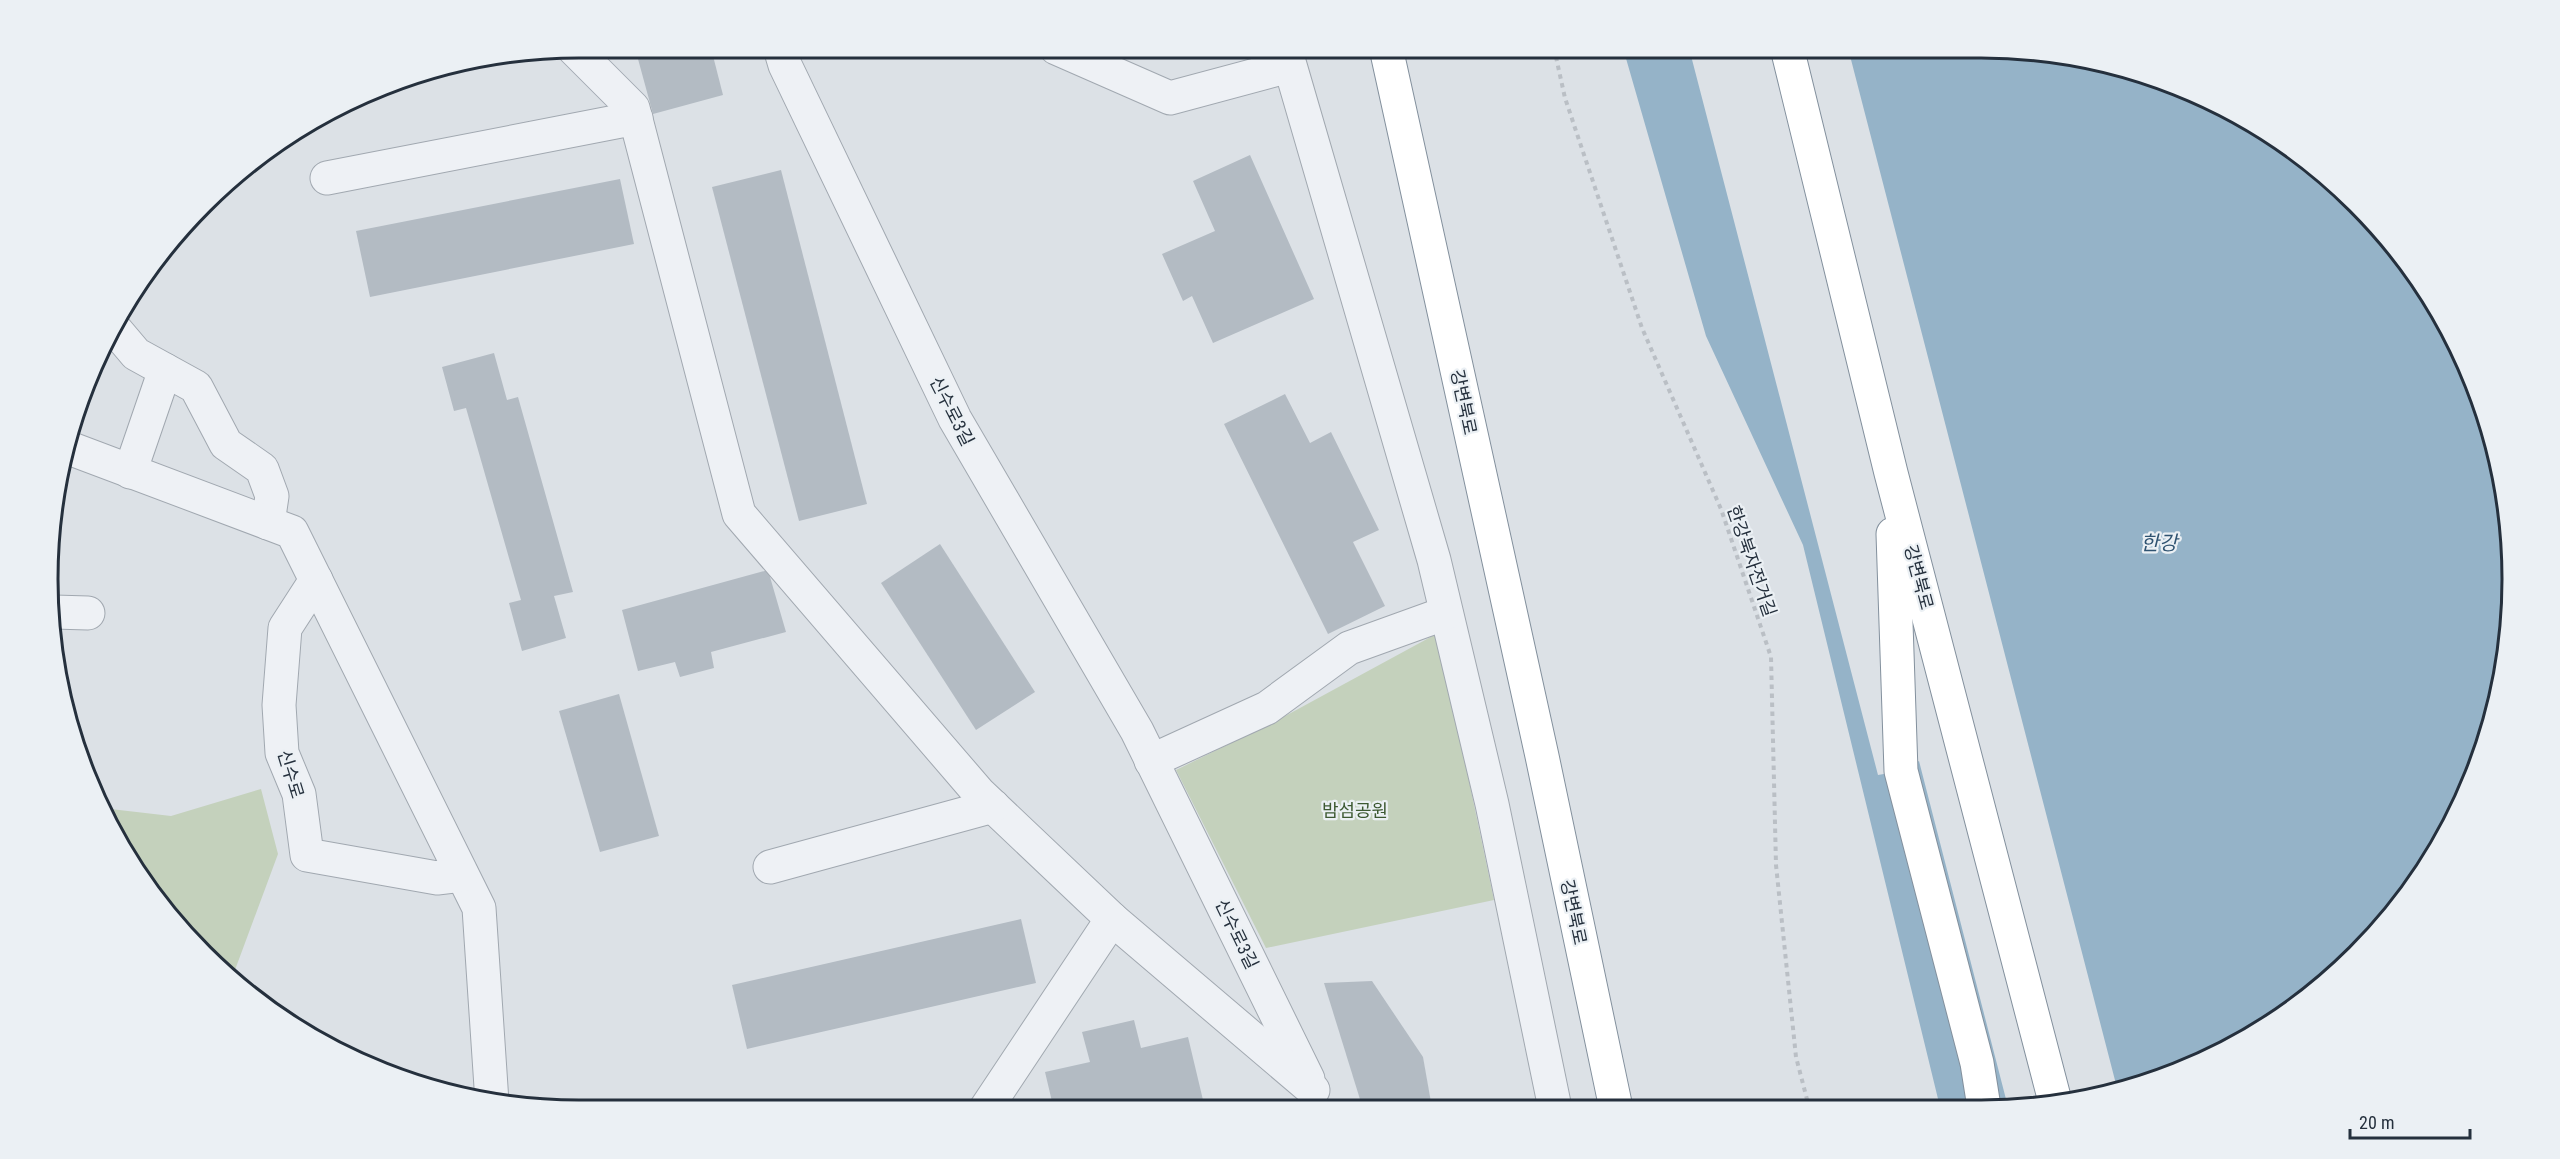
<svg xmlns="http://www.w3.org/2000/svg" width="2560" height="1159" viewBox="0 0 2560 1159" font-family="'Roboto Condensed','Noto Sans KR',sans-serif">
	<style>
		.green { fill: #c4d1bc }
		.water { fill: #95b3c8 }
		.pier { fill: #dce1e6 }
		.building { fill: #b3bbc3 }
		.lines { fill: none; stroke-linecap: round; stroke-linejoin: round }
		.minor-casing { stroke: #a1a8b0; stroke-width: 35 }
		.highway-casing { stroke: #83909d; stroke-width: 35 }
		.path { stroke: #babfc5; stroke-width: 4; stroke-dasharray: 4.5 4.5; stroke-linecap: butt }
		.minor { stroke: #eef1f5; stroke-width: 33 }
		.highway { stroke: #fff; stroke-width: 33 }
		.labels { text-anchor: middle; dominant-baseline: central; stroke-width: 4.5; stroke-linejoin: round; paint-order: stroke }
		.street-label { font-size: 18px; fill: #25303d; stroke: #ebf0f4 }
		.park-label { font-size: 18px; fill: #3d5932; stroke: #ebf0f4 }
		.water-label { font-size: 20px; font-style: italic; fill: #2f5371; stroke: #ebf0f4 }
		.rim { fill: none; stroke: #25303d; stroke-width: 3 }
	</style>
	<rect width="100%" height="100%" fill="#dce1e6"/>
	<!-- green -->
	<g class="green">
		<path d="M1438,633L1494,900L1266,948L1176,770L1276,721Z"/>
		<path d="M261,789L278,854L232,978L228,977L119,845L102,808L171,816Z"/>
	</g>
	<!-- water -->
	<path class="water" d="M1623,48H1981L2084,58L2184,88L2275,137L2356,203L2422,284L2471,376L2502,475L2512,579L2502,683L2472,783L2402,903L2304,1001L2184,1070L2050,1106L1940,1107L1803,545L1706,336Z"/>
	<!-- pier -->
	<path class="pier" d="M1689,48H1848L2117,1088L2050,1106L2008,1107L1919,761L1901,771L1878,775Z"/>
	<!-- building -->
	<g class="building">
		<path d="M635,48H711L723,95L653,114Z"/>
		<path d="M1250,155L1314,299L1213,343L1192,296L1183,301L1162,254L1215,231L1193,181Z"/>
		<path d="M781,170L867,504L799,521L712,187Z"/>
		<path d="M620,179L634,244L370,297L356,231Z"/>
		<path d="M494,353L507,400L518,397L573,592L554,596L566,638L522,651L509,603L521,600L466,408L454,411L442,367Z"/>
		<path d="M1285,394L1310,443L1331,432L1379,530L1353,542L1385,606L1328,634L1224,424Z"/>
		<path d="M940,544L1035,692L976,730L881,583Z"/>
		<path d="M768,570L786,632L711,652L714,668L680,677L675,662L638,671L622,610Z"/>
		<path d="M619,694L659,836L600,852L559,711Z"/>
		<path d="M1021,919L1036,983L747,1049L732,985Z"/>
		<path d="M1372,981L1423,1057L1432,1108L1363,1109L1324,983Z"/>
		<path d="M1134,1020L1141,1048L1188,1037L1203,1100L1162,1109L1054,1110L1045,1072L1090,1062L1082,1032Z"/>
	</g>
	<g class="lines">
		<!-- minor casing -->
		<g class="minor-casing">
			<g id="minor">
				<path d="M780,48L785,65L955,419L1137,731L1308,1079"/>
				<path d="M1056,48L1170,98L1289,66"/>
				<path d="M1285,48L1434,560L1492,804L1555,1108"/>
				<path d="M574,49L633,108L739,514L979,793L1112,919L1313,1090"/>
				<path d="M327,178L636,118"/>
				<path d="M114,328L136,354L196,387L226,444L262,469L272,496L268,523"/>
				<path d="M69,448L292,532L479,908L492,1102"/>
				<path d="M130,472L165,370"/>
				<path d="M316,580L285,628L279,705L282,753L299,794L307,855L437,878L462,875"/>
				<path d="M54,612L88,613"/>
				<path d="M1151,761L1267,708L1349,648L1446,613"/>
				<path d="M770,867L993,806"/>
				<path d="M985,1110L1112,919"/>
			</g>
		</g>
		<!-- highway casing -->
		<g class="highway-casing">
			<g id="highway">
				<path d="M1386,48L1542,756L1616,1108"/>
				<path d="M1787,48L1891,473L2056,1105"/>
				<path d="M1893,534L1901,771L1977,1063L1984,1107"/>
			</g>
		</g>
		<!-- path -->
		<path class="path" d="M1554,48L1565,98L1642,328L1721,509L1771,657L1776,865L1796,1057L1809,1107"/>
		<!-- minor -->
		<use href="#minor" class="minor"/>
		<!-- highway -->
		<use href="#highway" class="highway"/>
	</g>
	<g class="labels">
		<!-- street labels -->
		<g class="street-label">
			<text transform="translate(1464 402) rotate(78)">강변북로</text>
			<text transform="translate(952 411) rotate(63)">신수로3길</text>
			<text transform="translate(1752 561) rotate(71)">한강북자전거길</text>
			<text transform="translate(1919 577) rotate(75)">강변북로</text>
			<text transform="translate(291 774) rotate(73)">신수로</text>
			<text transform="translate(1574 912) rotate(78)">강변북로</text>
			<text transform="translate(1237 934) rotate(64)">신수로3길</text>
		</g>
		<!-- park labels -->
		<g class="park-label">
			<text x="1355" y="810">밤섬공원</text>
		</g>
		<!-- water labels -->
		<g class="water-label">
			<text x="2159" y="543">한강</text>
		</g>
	</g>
	<!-- crop -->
	<path d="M0 0H2560V1159H0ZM579 58H1981A521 521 0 0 1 2502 579V579A521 521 0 0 1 1981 1100H579A521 521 0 0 1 58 579V579A521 521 0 0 1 579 58Z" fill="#ebf0f4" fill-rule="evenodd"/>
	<path class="rim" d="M579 58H1981A521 521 0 0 1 2502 579V579A521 521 0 0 1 1981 1100H579A521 521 0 0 1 58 579V579A521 521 0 0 1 579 58Z"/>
	<!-- scale -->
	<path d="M2350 1129v9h120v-9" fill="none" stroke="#25303d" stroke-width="3"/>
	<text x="2359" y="1129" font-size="18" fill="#25303d" stroke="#ebf0f4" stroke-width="4.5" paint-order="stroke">20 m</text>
</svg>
